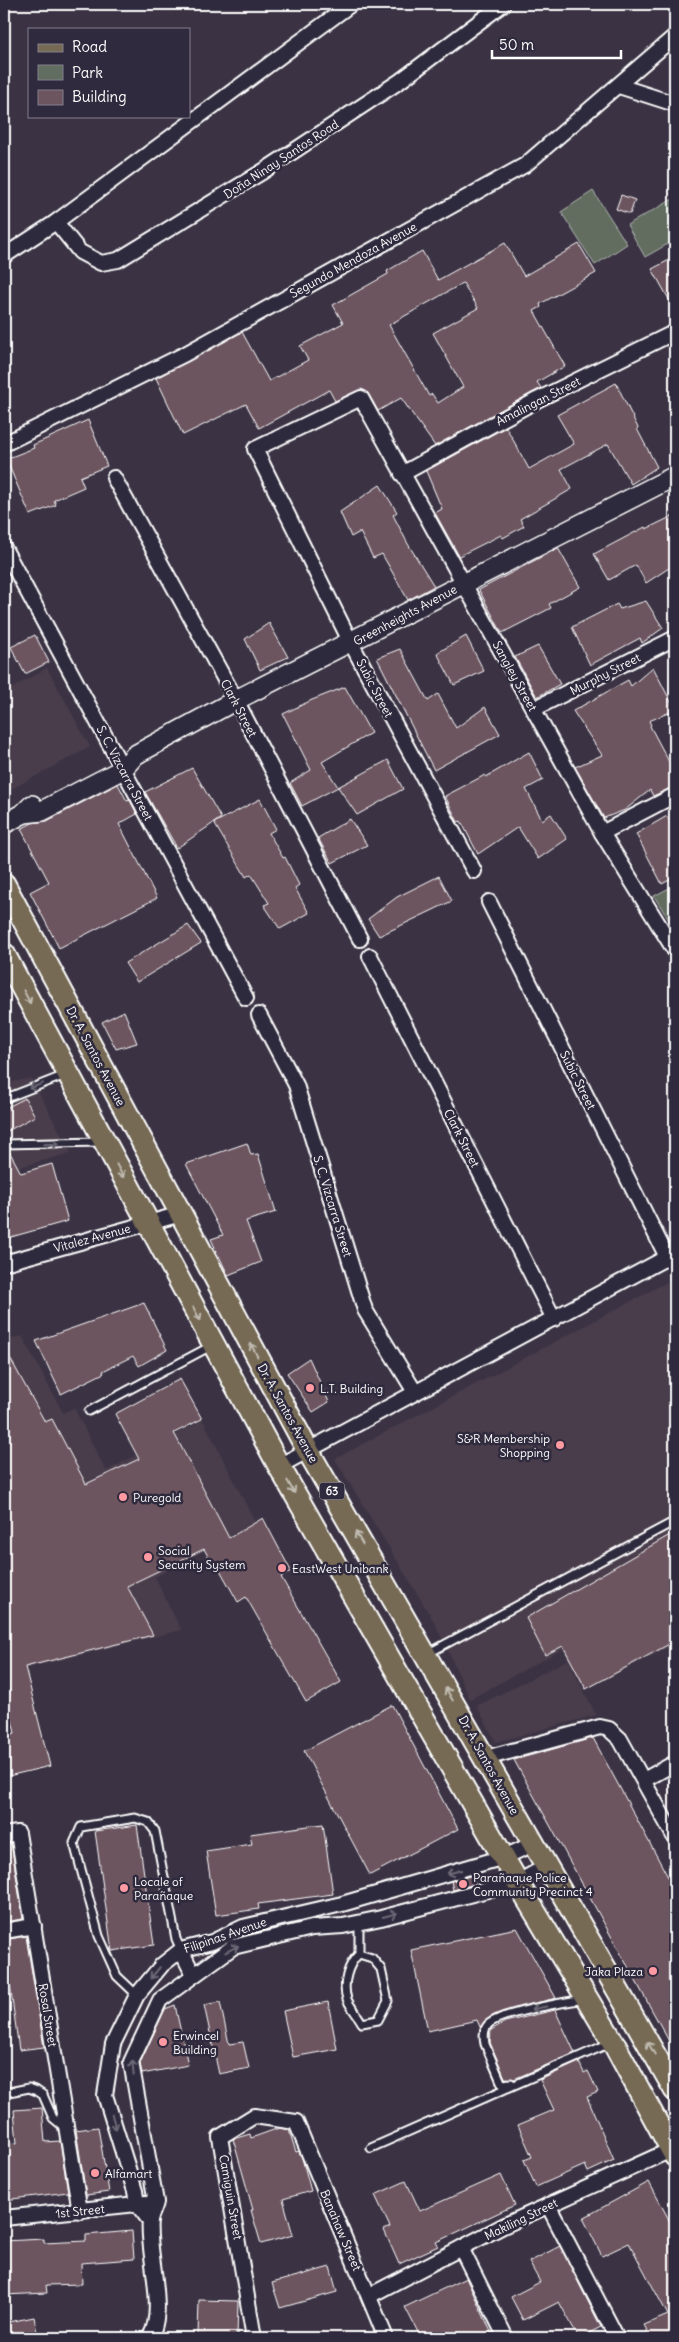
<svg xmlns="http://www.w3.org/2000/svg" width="679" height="2342" viewBox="0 0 679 2342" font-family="Delius,sans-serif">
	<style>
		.built { fill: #4a3d4c }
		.park { fill: #626d61; stroke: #b0b6b0 }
		.building { fill: #6d5560; stroke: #fff; fill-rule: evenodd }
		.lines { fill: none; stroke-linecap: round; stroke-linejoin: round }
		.lane-casing { stroke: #fff; stroke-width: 11 }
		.street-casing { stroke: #fff; stroke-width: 18 }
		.secondary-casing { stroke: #fff; stroke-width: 22 }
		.primary-casing { stroke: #fff; stroke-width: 25 }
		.lane { stroke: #2f2a3d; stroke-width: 7 }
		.street { stroke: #2f2a3d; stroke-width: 14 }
		.secondary { stroke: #2f2a3d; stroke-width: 19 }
		.primary { stroke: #766a54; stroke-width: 21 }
		.oneway { stroke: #c1bcb2 }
		.oneway2 { stroke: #6d6a77 }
		.poi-dot { fill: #ff9aa2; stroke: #2f2a3d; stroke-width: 2 }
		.labels { text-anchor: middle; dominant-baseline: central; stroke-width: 5; stroke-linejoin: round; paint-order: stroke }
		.shield { fill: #2f2a3d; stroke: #c1bfc5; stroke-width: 1 }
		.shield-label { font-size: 11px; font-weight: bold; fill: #fff }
		.street-label { font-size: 12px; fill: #fff; stroke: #2f2a3d }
		.poi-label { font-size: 12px; fill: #fff; stroke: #2f2a3d; text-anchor: start }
	</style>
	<rect width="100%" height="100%" fill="#3b3344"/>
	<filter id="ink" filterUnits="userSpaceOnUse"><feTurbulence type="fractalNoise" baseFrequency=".02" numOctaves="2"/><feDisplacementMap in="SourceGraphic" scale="10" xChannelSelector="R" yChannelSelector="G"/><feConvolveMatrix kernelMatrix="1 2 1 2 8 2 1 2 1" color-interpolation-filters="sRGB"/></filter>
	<g filter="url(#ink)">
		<!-- built -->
		<g class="built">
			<path d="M47,668L90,747L4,793V693Z"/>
			<path d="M31,1078L71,1153L4,1171V1084Z"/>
			<path d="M675,1278V1644L585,1690L563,1649L470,1699L435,1623L335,1459Z"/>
			<path d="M22,1336L63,1413L74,1408L106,1471L203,1420L255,1522L155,1577L181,1630L4,1674V1341Z"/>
			<path d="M568,1660L596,1715L496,1742L477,1706Z"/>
		</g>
		<!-- park -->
		<g class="park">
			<path d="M593,191L627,244L595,265L561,212Z"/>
			<path d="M675,198V240L645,257L627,225Z"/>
			<path d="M675,885V930L654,896Z"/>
		</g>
		<!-- building -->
		<g class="building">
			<path d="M621,195L635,200L630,214L616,209Z"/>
			<path d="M505,243L524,276L579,244L596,273L540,304L541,307L534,311L565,366L537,382L541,388L435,446L401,398L378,411L368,393L361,389L335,401L329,390L259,428L246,404L183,435L156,378L242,332L269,381L308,360L300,346L343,323L333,305L388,274L387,271L422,251L438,280ZM463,283L478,308L433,333L463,387L438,403L432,394L429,396L389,325Z"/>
			<path d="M675,257V310L652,269Z"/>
			<path d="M616,383L638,428L637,429L657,467L631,484L608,444L561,469L572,489L520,519L524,526L503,538L501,535L459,556L435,513L442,509L426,471L506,427L529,469L574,444L557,415Z"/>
			<path d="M88,420L107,466L80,477L84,487L54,500L56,505L30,515L6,459L34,448L33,445Z"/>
			<path d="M380,485L397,512L393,515L408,544L434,586L408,600L382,554L373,558L360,532L351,537L340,512Z"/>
			<path d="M675,515V564L646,583L636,565L609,580L594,554L645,527L646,529Z"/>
			<path d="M558,548L580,587L549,604L551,608L502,633L479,590Z"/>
			<path d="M646,601L663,628L642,643L640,638L590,665L572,627L617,604L620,609Z"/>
			<path d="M269,623L288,657L260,670L245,639Z"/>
			<path d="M35,635L49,662L25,674L11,647Z"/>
			<path d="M466,636L484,671L454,685L437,653Z"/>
			<path d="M538,646L560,684L537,697L515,657Z"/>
			<path d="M400,649L428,701L438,694L456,728L485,707L500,734L434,770L377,658Z"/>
			<path d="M653,667L675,710L649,721L651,725L650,726L675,773V786L653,796L650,790L625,810L604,818L575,767L602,755L573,711L628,680L631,686Z"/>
			<path d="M345,687L371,733L322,762L338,787L302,806L290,783L311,770L283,714L312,700Z"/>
			<path d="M529,752L543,780L526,789L542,820L551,814L567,839L538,859L518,827L478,854L461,821L458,822L445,796L485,775L486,777Z"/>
			<path d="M388,760L403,789L357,815L338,787Z"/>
			<path d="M192,768L221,818L177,848L145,792Z"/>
			<path d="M118,784L127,801L130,800L137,814L119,824L157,898L59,948L30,892L49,882L21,829L32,823L47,821Z"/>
			<path d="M260,799L276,829L269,833L283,858L285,857L299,885L295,888L309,913L280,929L264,905L269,903L251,874L246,877L214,823Z"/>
			<path d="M667,816L675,832V877L662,884L636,834Z"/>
			<path d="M350,819L367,845L332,863L318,838Z"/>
			<path d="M439,876L452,901L379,936L368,919L397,897Z"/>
			<path d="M188,925L201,943L137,982L125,963Z"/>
			<path d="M124,1011L137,1043L116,1049L102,1022Z"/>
			<path d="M25,1098L35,1116L4,1133V1109Z"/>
			<path d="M247,1143L251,1155L258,1154L276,1212L246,1221L261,1262L228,1275L211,1239L223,1235L186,1164Z"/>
			<path d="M4,1149H8L21,1173L52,1164L68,1221L4,1239Z"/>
			<path d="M144,1303L167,1350L139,1366L133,1356L103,1371L104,1373L61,1394L36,1341Z"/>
			<path d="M4,1347L45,1422L52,1419L86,1484L139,1459L115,1414L180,1379L202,1419L174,1433L229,1538L263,1518L291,1571L281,1577L341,1682L306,1702L246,1597L238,1602L216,1563L213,1565L204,1549L127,1586L153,1635L25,1667L50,1766L4,1777V1736L15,1733L6,1696L10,1695L4,1668Z"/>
			<path d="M309,1358L329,1402L313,1412L287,1373Z"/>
			<path d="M675,1532V1641L586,1689L563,1646L545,1655L526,1618Z"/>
			<path d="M392,1705L458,1829L370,1875L304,1751Z"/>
			<path d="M593,1738L675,1890V2052L514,1760Z"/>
			<path d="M323,1824L333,1894L258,1904L259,1909L216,1915L206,1851L252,1844L250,1834Z"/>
			<path d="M137,1825L154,1945L112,1951L95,1831Z"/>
			<path d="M11,1843L23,1919L4,1922V1844Z"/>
			<path d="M473,1875L475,1884L453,1890L451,1881Z"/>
			<path d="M517,1928L556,1998L502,2012L490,2017L480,2027L477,2020L428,2031L411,1950Z"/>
			<path d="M26,1936L44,2047L19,2050L4,1940Z"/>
			<path d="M220,2002L229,2044L243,2042L249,2068L219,2074L204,2005Z"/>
			<path d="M328,2002L337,2049L293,2057L283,2011Z"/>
			<path d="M175,2005L188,2065L142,2074L140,2063L165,2009Z"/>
			<path d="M555,2010L575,2053L514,2079L505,2078L490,2043L491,2030L505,2022Z"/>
			<path d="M579,2062L584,2073L588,2071L598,2092L587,2097L614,2160L588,2172L585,2165L536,2187L524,2160L532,2157L518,2125L554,2110L540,2080Z"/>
			<path d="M42,2108L45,2142L60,2141L68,2192L4,2200V2144L17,2143L14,2110Z"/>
			<path d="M98,2127L109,2192L86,2195L76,2130Z"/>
			<path d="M279,2128L289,2130L296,2152L299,2151L302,2158L311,2191L283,2199L293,2235L261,2244L251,2210H253L233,2139L250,2134L251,2138Z"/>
			<path d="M501,2175L515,2205L436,2242L438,2246L399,2264L384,2230L390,2227L375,2195L406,2181L420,2211Z"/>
			<path d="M649,2182L675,2231V2338H651L644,2325L668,2315L629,2243L602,2256L583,2218Z"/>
			<path d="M132,2231L134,2259L81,2263L82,2284L46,2285L47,2293L4,2295V2241L44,2239V2243L86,2241V2235Z"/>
			<path d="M560,2246L601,2327L579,2338L559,2302L523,2320L511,2297L540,2282L529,2262Z"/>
			<path d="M330,2267L337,2292L280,2308L272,2283Z"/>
			<path d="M466,2278L494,2338H421L405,2307Z"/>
			<path d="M199,2300L238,2301L237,2337L198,2335Z"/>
			<path d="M34,2317L38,2338H4V2323Z"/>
		</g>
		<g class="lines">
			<!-- lane casing -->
			<g class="lane-casing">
				<g id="lane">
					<path d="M4,1099L65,1075"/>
					<path d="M4,1144L101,1142"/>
					<path d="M89,1411L211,1346"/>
					<path d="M427,1654L675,1521"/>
					<path d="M359,1923V1954C348,1964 342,1984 347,1999C350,2007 358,2015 362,2023L378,2020L388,2001L381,1969L372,1958L359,1954"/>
					<path d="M137,1995L117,1976L99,1936L74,1843L81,1827L135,1818L148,1822L155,1831L176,1939L181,1950"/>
					<path d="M511,2083L502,2084L485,2044C484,2038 483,2031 487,2026C496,2013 566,2002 584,1999"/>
					<path d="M4,2093L29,2088L37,2091L43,2095L53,2118L65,2128"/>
					<path d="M371,2148L610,2043"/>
				</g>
			</g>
			<!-- street casing -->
			<g class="street-casing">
				<g id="street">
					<path d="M619,86L675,104"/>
					<path d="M56,222L80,252L101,263L118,260L262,172L400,81L503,4"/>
					<path d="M4,256L56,222L351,4"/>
					<path d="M4,444L185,354L525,165L675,36"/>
					<path d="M402,474L537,400L675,332"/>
					<path d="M114,478L236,700L360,939"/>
					<path d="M4,548L246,998"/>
					<path d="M534,709L675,638"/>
					<path d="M602,833L675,795"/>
					<path d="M474,871L351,643L255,449L361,398L602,833L675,951"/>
					<path d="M489,902L667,1257"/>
					<path d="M370,956L554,1319"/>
					<path d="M259,1015L296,1085L365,1310L415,1392"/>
					<path d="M4,1263L181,1214"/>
					<path d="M279,1466L675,1253"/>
					<path d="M486,1758L600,1727L609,1729L620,1739L675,1838"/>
					<path d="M644,1780L675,1763"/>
					<path d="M4,1835L18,1833L80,2211"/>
					<path d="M4,1931L34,1926"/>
					<path d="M181,1950L193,1974"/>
					<path d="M548,2205L617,2338"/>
					<path d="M4,2218L146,2203"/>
					<path d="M150,2221L137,2204L135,2191L105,2095L113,2044L137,1995L162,1965L181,1950L212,1942L243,1927L342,1904L504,1857L533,1844"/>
					<path d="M461,2248L506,2338"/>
					<path d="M369,2296L503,2226L675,2148"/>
					<path d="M149,2338C168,2312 146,2250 150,2220C151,2214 155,2208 156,2202L131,2062L160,2000L233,1947L312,1928L343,1926L381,1918L518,1882L545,1867"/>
					<path d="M251,2338L253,2332L220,2137L254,2116L296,2122L386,2338"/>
				</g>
			</g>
			<!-- secondary casing -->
			<g class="secondary-casing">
				<g id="secondary">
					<path d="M24,813L42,811L123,769L135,755L236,700L675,476"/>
					<path d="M4,824L24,813L32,805"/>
				</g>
			</g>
			<!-- primary casing -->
			<g class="primary-casing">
				<g id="primary">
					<path d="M4,884L307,1449L675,2090"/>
					<path d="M4,954L279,1466L526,1897L613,2042L675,2156"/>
				</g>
			</g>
			<!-- lane -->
			<use href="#lane" class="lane"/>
			<!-- street -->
			<use href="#street" class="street"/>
			<!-- secondary -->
			<use href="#secondary" class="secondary"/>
			<!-- primary -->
			<use href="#primary" class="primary"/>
		</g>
		<!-- one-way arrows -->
		<defs><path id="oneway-shaft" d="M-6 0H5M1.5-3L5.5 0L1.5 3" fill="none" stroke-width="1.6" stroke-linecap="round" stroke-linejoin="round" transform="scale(1.25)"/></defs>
		<g class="oneway">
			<use href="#oneway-shaft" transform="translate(27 997) rotate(62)"/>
			<use href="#oneway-shaft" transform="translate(120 1171) rotate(62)"/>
			<use href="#oneway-shaft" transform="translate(197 1314) rotate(61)"/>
			<use href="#oneway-shaft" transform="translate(254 1350) rotate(-118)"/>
			<use href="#oneway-shaft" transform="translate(291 1487) rotate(60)"/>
			<use href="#oneway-shaft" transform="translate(359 1538) rotate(-120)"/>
			<use href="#oneway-shaft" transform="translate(449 1694) rotate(-120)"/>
			<use href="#oneway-shaft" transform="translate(651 2048) rotate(-120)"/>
		</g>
		<g class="oneway2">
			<use href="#oneway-shaft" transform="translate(36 1086) rotate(159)"/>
			<use href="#oneway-shaft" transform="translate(52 1144) rotate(-2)"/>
			<use href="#oneway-shaft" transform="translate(454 1872) rotate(164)"/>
			<use href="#oneway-shaft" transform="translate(390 1915) rotate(-15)"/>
			<use href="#oneway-shaft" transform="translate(232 1949) rotate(-27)"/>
			<use href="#oneway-shaft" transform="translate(155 1973) rotate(130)"/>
			<use href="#oneway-shaft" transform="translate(539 2008) rotate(168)"/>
			<use href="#oneway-shaft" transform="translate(133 2068) rotate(-95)"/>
			<use href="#oneway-shaft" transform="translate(114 2122) rotate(73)"/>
		</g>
	</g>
	<!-- markers -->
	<g class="poi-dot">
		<circle cx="310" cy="1388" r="5"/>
		<circle cx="560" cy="1445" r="5"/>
		<circle cx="123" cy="1497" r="5"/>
		<circle cx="148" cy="1557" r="5"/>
		<circle cx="282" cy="1568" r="5"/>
		<circle cx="463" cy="1884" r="5"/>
		<circle cx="124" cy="1888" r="5"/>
		<circle cx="653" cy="1971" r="5"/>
		<circle cx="163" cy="2042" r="5"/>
		<circle cx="95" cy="2173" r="5"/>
	</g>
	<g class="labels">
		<!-- shield labels -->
		<rect class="shield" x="319.5" y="1482.5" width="25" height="17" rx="4"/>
		<g class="shield-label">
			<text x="332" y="1491">63</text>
		</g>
		<!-- street labels -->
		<g class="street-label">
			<text transform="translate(281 159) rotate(-33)">Doña Ninay Santos Road</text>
			<text transform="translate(353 260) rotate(-29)">Segundo Mendoza Avenue</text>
			<text transform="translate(538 401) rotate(-27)">Amalingan Street</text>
			<text transform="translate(405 615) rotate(-28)">Greenheights Avenue</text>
			<text transform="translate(605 674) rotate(-27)">Murphy Street</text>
			<text transform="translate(515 676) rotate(61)">Sangley Street</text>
			<text transform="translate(375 688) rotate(62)">Subic Street</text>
			<text transform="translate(239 708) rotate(62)">Clark Street</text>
			<text transform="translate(125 773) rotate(62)">S. C. Vizcarra Street</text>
			<text transform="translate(96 1056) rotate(62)">Dr. A. Santos Avenue</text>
			<text transform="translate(578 1080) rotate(63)">Subic Street</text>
			<text transform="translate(462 1138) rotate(63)">Clark Street</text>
			<text transform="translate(333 1206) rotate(73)">S. C. Vizcarra Street</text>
			<text transform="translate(92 1238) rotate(-15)">Vitalez Avenue</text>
			<text transform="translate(288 1413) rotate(61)">Dr. A. Santos Avenue</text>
			<text transform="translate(489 1765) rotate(61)">Dr. A. Santos Avenue</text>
			<text transform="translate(225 1935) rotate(-19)">Filipinas Avenue</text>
			<text transform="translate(48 2015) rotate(81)">Rosal Street</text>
			<text transform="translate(231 2197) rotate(80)">Camiguin Street</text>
			<text transform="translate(80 2211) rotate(-6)">1st Street</text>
			<text transform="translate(521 2219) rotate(-26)">Makiling Street</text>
			<text transform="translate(341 2230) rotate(67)">Banahaw Street</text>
		</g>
		<!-- poi labels -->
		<g class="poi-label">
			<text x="320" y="1388">L.T. Building</text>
			<text x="550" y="1438" text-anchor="end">S&amp;R Membership<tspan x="550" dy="14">Shopping</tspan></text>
			<text x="133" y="1497">Puregold</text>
			<text x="158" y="1550">Social<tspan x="158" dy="14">Security System</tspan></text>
			<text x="292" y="1568">EastWest Unibank</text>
			<text x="473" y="1877">Parañaque Police<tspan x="473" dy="14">Community Precinct 4</tspan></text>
			<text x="134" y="1881">Locale of<tspan x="134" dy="14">Parañaque</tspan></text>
			<text x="643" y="1971" text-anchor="end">Jaka Plaza</text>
			<text x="173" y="2035">Erwincel<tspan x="173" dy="14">Building</tspan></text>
			<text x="105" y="2173">Alfamart</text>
		</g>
	</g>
	<!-- margin -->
	<rect width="679" height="2342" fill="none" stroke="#2f2a3d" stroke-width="20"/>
	<rect x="10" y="10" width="659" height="2322" fill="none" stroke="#fff" stroke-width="2" filter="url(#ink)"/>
	<!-- legend -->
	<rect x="28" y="28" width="162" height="90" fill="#2f2a3d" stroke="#827f8b"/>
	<rect x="38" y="44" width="25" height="8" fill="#766a54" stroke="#827f8b"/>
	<text x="72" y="52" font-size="15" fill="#ffffff">Road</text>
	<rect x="38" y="65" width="25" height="15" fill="#626d61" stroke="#827f8b"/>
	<text x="72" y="78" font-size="15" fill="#ffffff">Park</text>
	<rect x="38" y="90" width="25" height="15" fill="#6d5560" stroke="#827f8b"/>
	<text x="72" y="102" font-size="15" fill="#ffffff">Building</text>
	<!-- scale -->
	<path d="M492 50v8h129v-8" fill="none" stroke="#ffffff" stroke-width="2.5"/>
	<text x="499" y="50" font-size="15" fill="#ffffff" stroke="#2f2a3d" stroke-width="4" paint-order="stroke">50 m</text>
</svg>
